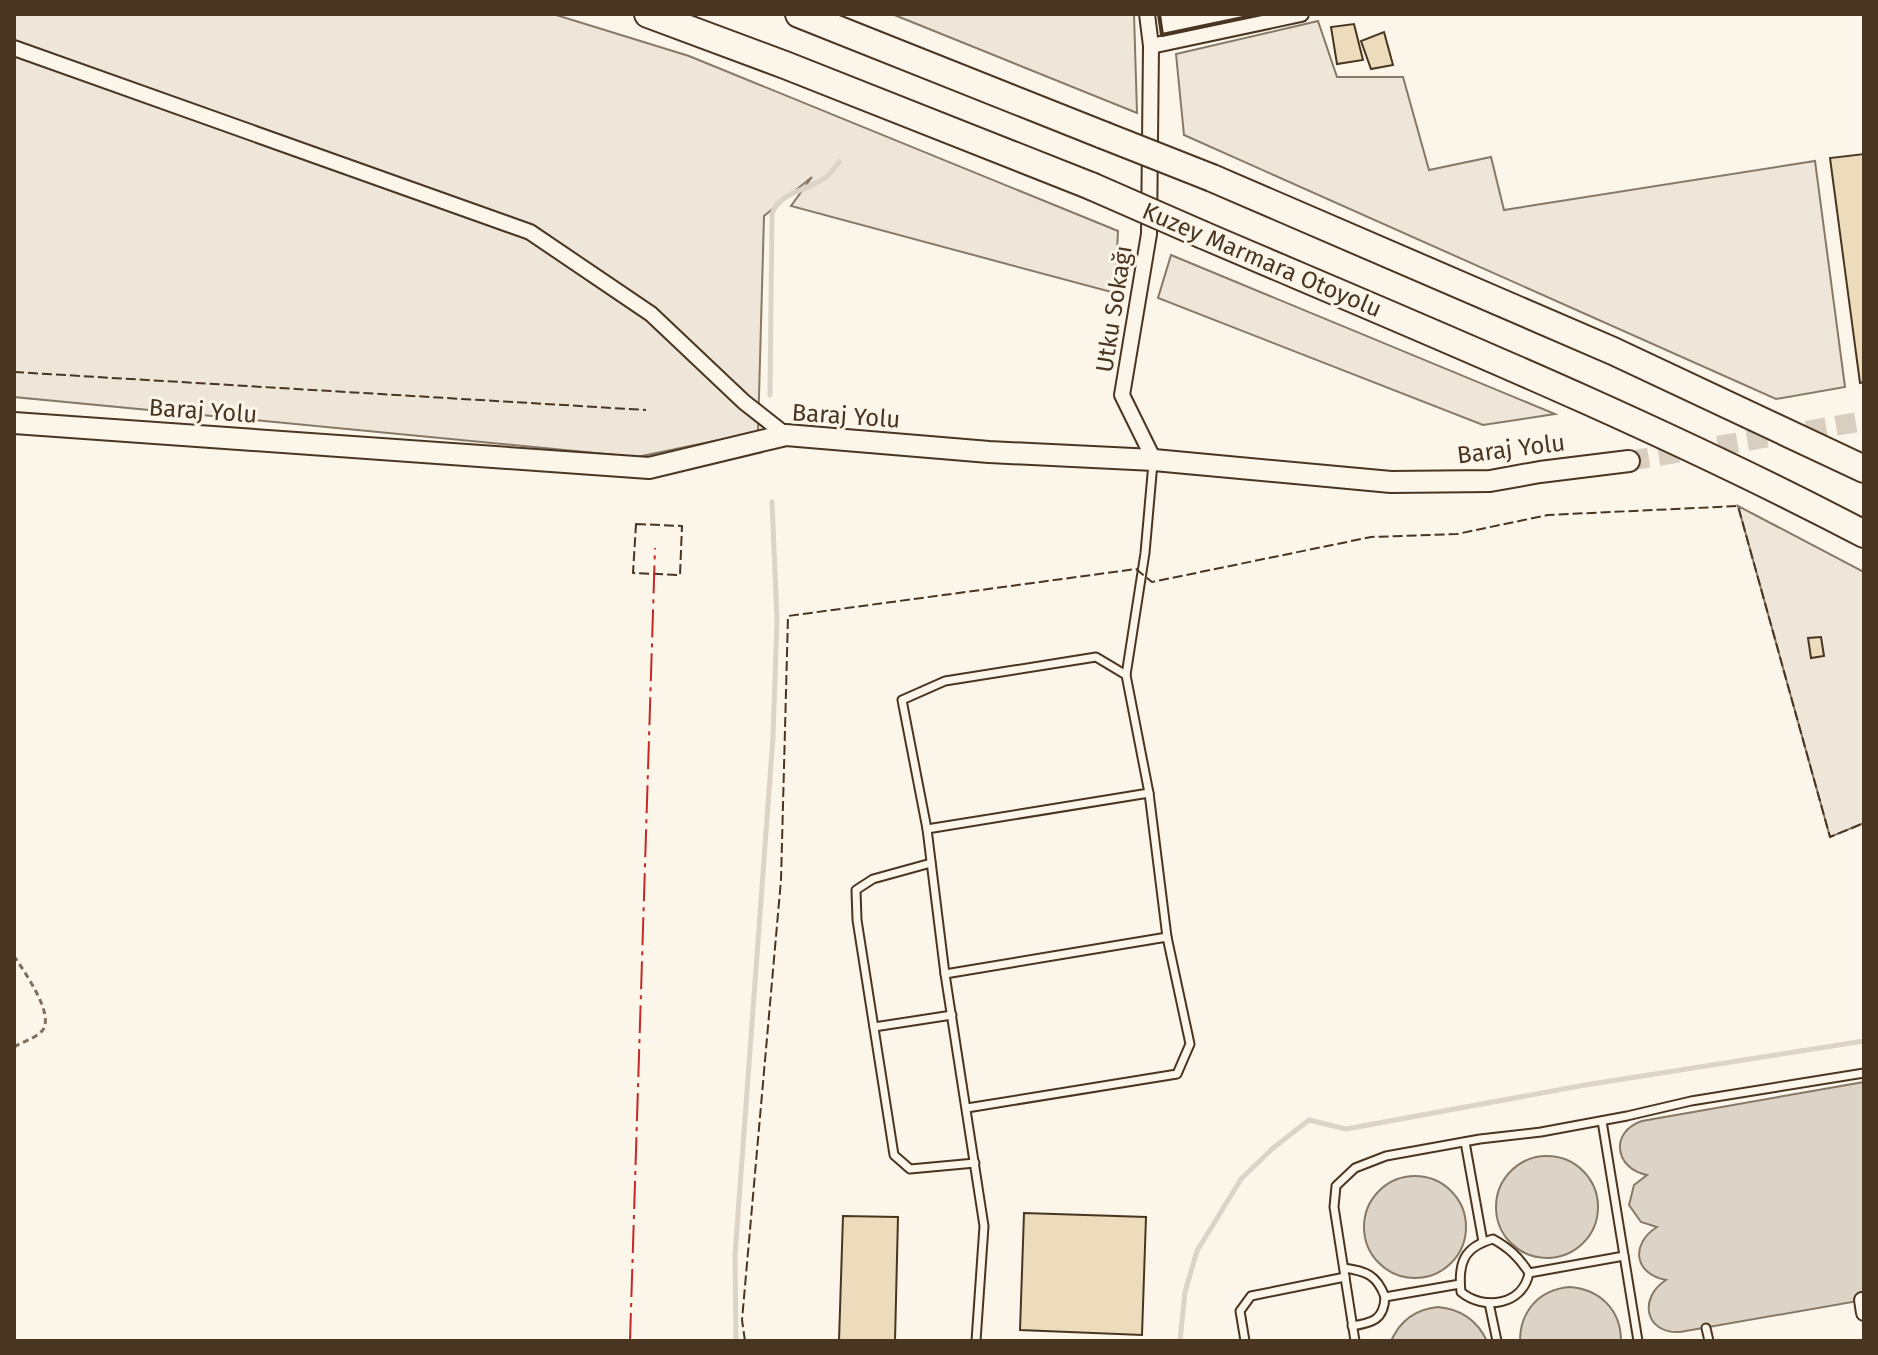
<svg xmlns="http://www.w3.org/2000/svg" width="1878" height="1355" viewBox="0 0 1878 1355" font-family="'Fira Sans',sans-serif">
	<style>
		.green { fill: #ede6d9; stroke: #887966; stroke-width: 2 }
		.water { fill: #dcd4c6; stroke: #887966; stroke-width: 2 }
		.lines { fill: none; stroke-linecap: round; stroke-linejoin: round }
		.stream { stroke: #dcd4c6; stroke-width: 5 }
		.building { fill: #ecdcbc; stroke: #4a3520; stroke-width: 2 }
		.secondary-tunnel { stroke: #d8cfc1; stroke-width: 20; stroke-dasharray: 20 10; stroke-linecap: butt }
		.lane-casing { stroke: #4a3520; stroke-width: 11 }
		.street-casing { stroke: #4a3520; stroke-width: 18 }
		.secondary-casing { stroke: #4a3520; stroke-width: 24 }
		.highway-casing { stroke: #4a3520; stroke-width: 30 }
		.path { stroke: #7f6f5c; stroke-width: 3; stroke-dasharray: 6 4; stroke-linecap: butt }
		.lane { stroke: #fbf6e9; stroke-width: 7 }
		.street { stroke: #fbf6e9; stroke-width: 14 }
		.secondary { stroke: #fbf6e9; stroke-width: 20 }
		.highway { stroke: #fbf6e9; stroke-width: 26 }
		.highway-bridge-casing { stroke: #4a3520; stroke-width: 30; stroke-linecap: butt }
		.highway-bridge { stroke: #fbf6e9; stroke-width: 26 }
		.fence { stroke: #4a3520; stroke-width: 2; stroke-dasharray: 10 4; stroke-linecap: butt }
		.wall { stroke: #4a3520; stroke-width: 4 }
		.power { stroke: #c62828; stroke-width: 2; stroke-dasharray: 28 6 4 6; stroke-linecap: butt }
		.labels { text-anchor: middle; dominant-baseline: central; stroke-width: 6; stroke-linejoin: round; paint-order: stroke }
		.street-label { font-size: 24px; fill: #4a3520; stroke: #fbf6e9 }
	</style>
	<rect width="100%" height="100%" fill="#fbf6e9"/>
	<!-- green -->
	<g class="green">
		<path d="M14,14H553L689,56L1118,231L1115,293L791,206L812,177L764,216L758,432L637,457L14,397Z"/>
		<path d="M892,14H1134L1137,113Z"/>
		<path d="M1318,21L1337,77H1403L1429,170L1491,157L1504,210L1815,161L1845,387L1776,399L1184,135L1176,54Z"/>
		<path d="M1171,255L1555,414L1483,425L1158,298Z"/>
		<path d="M1738,506L1864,572V823L1830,837Z"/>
	</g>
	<!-- water -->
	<g class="water">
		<path d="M1864,1082V1300L1680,1332C1645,1334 1638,1298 1666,1280C1634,1274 1630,1244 1657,1227L1641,1222L1629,1205L1634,1185L1647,1175C1615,1169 1609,1132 1642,1121Z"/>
		<circle cx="1547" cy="1207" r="51"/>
		<circle cx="1415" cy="1227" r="51"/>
		<path d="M1569,1287C1600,1289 1621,1310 1621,1341H1520C1520,1311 1539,1290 1569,1287Z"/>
		<path d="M1438,1307C1461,1309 1477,1320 1487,1341H1391C1400,1321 1416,1309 1438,1307Z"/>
	</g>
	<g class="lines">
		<!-- stream -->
		<g class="stream">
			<path d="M770,395L772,214C780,191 808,191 826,177C831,174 835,166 839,162"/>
			<path d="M736,1341L735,1255L773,737L777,619L772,502"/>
			<path d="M1180,1341L1185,1292L1197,1251L1241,1179L1272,1149L1309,1120L1346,1129L1585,1085L1864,1041"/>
		</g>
	</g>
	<!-- building -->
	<g class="building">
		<path d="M1354,24L1363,60L1337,64L1331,27Z"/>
		<path d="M1384,32L1393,65L1371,69L1361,41Z"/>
		<path d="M1864,154V382L1860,383L1830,158Z"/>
		<path d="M1821,637L1824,656L1811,658L1808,638Z"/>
		<path d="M1024,1213L1146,1217L1142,1335L1020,1330Z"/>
		<path d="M843,1216L898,1217L895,1341H839Z"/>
	</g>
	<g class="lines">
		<!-- secondary-tunnel -->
		<path class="secondary-tunnel" d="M1629,461L1864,421"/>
		<!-- lane casing -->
		<g class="lane-casing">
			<g id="lane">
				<path d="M1126,675L1145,553L1153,463"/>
				<path d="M927,829L902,700L945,681L1096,657L1126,675L1149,793"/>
				<path d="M931,863L873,879L856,890L857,920L894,1155L910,1169L975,1163"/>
				<path d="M945,974L927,829L1149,793L1167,937"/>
				<path d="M874,1027L952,1015"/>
				<path d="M967,1108L1177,1074L1190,1044L1167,937L945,974L984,1226L976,1341"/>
				<path d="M1602,1121L1638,1341"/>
				<path d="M1465,1142L1483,1242"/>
				<path d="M1344,1268C1366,1271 1377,1275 1385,1297"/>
				<path d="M1529,1273C1519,1257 1509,1248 1493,1239C1463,1247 1458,1264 1461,1292C1484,1311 1523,1305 1529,1273L1624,1256"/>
				<path d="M1489,1303L1497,1341"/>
				<path d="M1352,1326C1372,1323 1384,1320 1385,1297L1460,1284"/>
				<path d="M1706,1328L1709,1341"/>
				<path d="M1245,1341L1240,1311L1251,1296L1345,1277"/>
				<path d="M1355,1341L1334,1207L1336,1186L1355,1168L1386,1156L1480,1139L1541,1132L1627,1116L1691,1101L1864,1073"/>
			</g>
		</g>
		<!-- street casing -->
		<g class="street-casing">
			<g id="street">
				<path d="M1147,14L1151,46L1149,234L1122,395L1154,460"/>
				<path d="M1151,46L1301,14"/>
				<path d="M14,48L530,232L651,314L744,402L786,435"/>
				<path d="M1862,1300L1864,1313"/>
			</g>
		</g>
		<!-- secondary casing -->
		<g class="secondary-casing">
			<path id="secondary" d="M14,423L649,468L786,435L989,452L1154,460L1391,482L1490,481L1540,472L1629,461"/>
		</g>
		<!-- highway casing -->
		<g class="highway-casing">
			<g id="highway">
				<path d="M648,14L785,65L1091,186"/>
				<path d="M799,14L1103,135"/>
				<path d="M1212,178L1613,351L1864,469"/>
				<path d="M1203,235C1425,330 1650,422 1864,534"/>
			</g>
		</g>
		<!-- path -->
		<path class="path" d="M14,956C23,970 56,1015 42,1031C36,1038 22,1042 14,1047"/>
		<!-- lane -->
		<use href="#lane" class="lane"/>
		<!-- street -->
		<use href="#street" class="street"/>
		<!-- secondary -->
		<use href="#secondary" class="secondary"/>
		<!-- highway -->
		<use href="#highway" class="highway"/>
		<!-- highway-bridge casing -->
		<g class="highway-bridge-casing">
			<g id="highway-bridge">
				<path d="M1103,135L1212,178"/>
				<path d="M1091,186L1203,235"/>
			</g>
		</g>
		<!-- highway-bridge -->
		<use href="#highway-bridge" class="highway-bridge"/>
		<!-- fence -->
		<g class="fence">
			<path d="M14,372L646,410"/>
			<path d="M636,524L682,526L680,575L633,573Z"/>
			<path d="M745,1341L742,1320L781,880L788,616L1136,569L1152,582L1371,537L1457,534L1548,515L1738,506L1830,837L1864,823"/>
		</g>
		<!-- wall -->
		<path class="wall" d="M1159,14L1162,35L1262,14"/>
		<!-- power -->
		<path class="power" d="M630,1341L655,548"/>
	</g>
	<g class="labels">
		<!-- street labels -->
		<g class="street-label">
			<text transform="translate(1262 260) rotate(23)">Kuzey Marmara Otoyolu</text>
			<text transform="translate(1114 309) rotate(-81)">Utku Sokağı</text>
			<text transform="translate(203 411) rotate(4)">Baraj Yolu</text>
			<text transform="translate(846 416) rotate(4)">Baraj Yolu</text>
			<text transform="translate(1511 449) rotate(-7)">Baraj Yolu</text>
		</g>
	</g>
	<!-- border -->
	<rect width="1878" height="1355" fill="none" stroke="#4a3520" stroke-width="32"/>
</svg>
